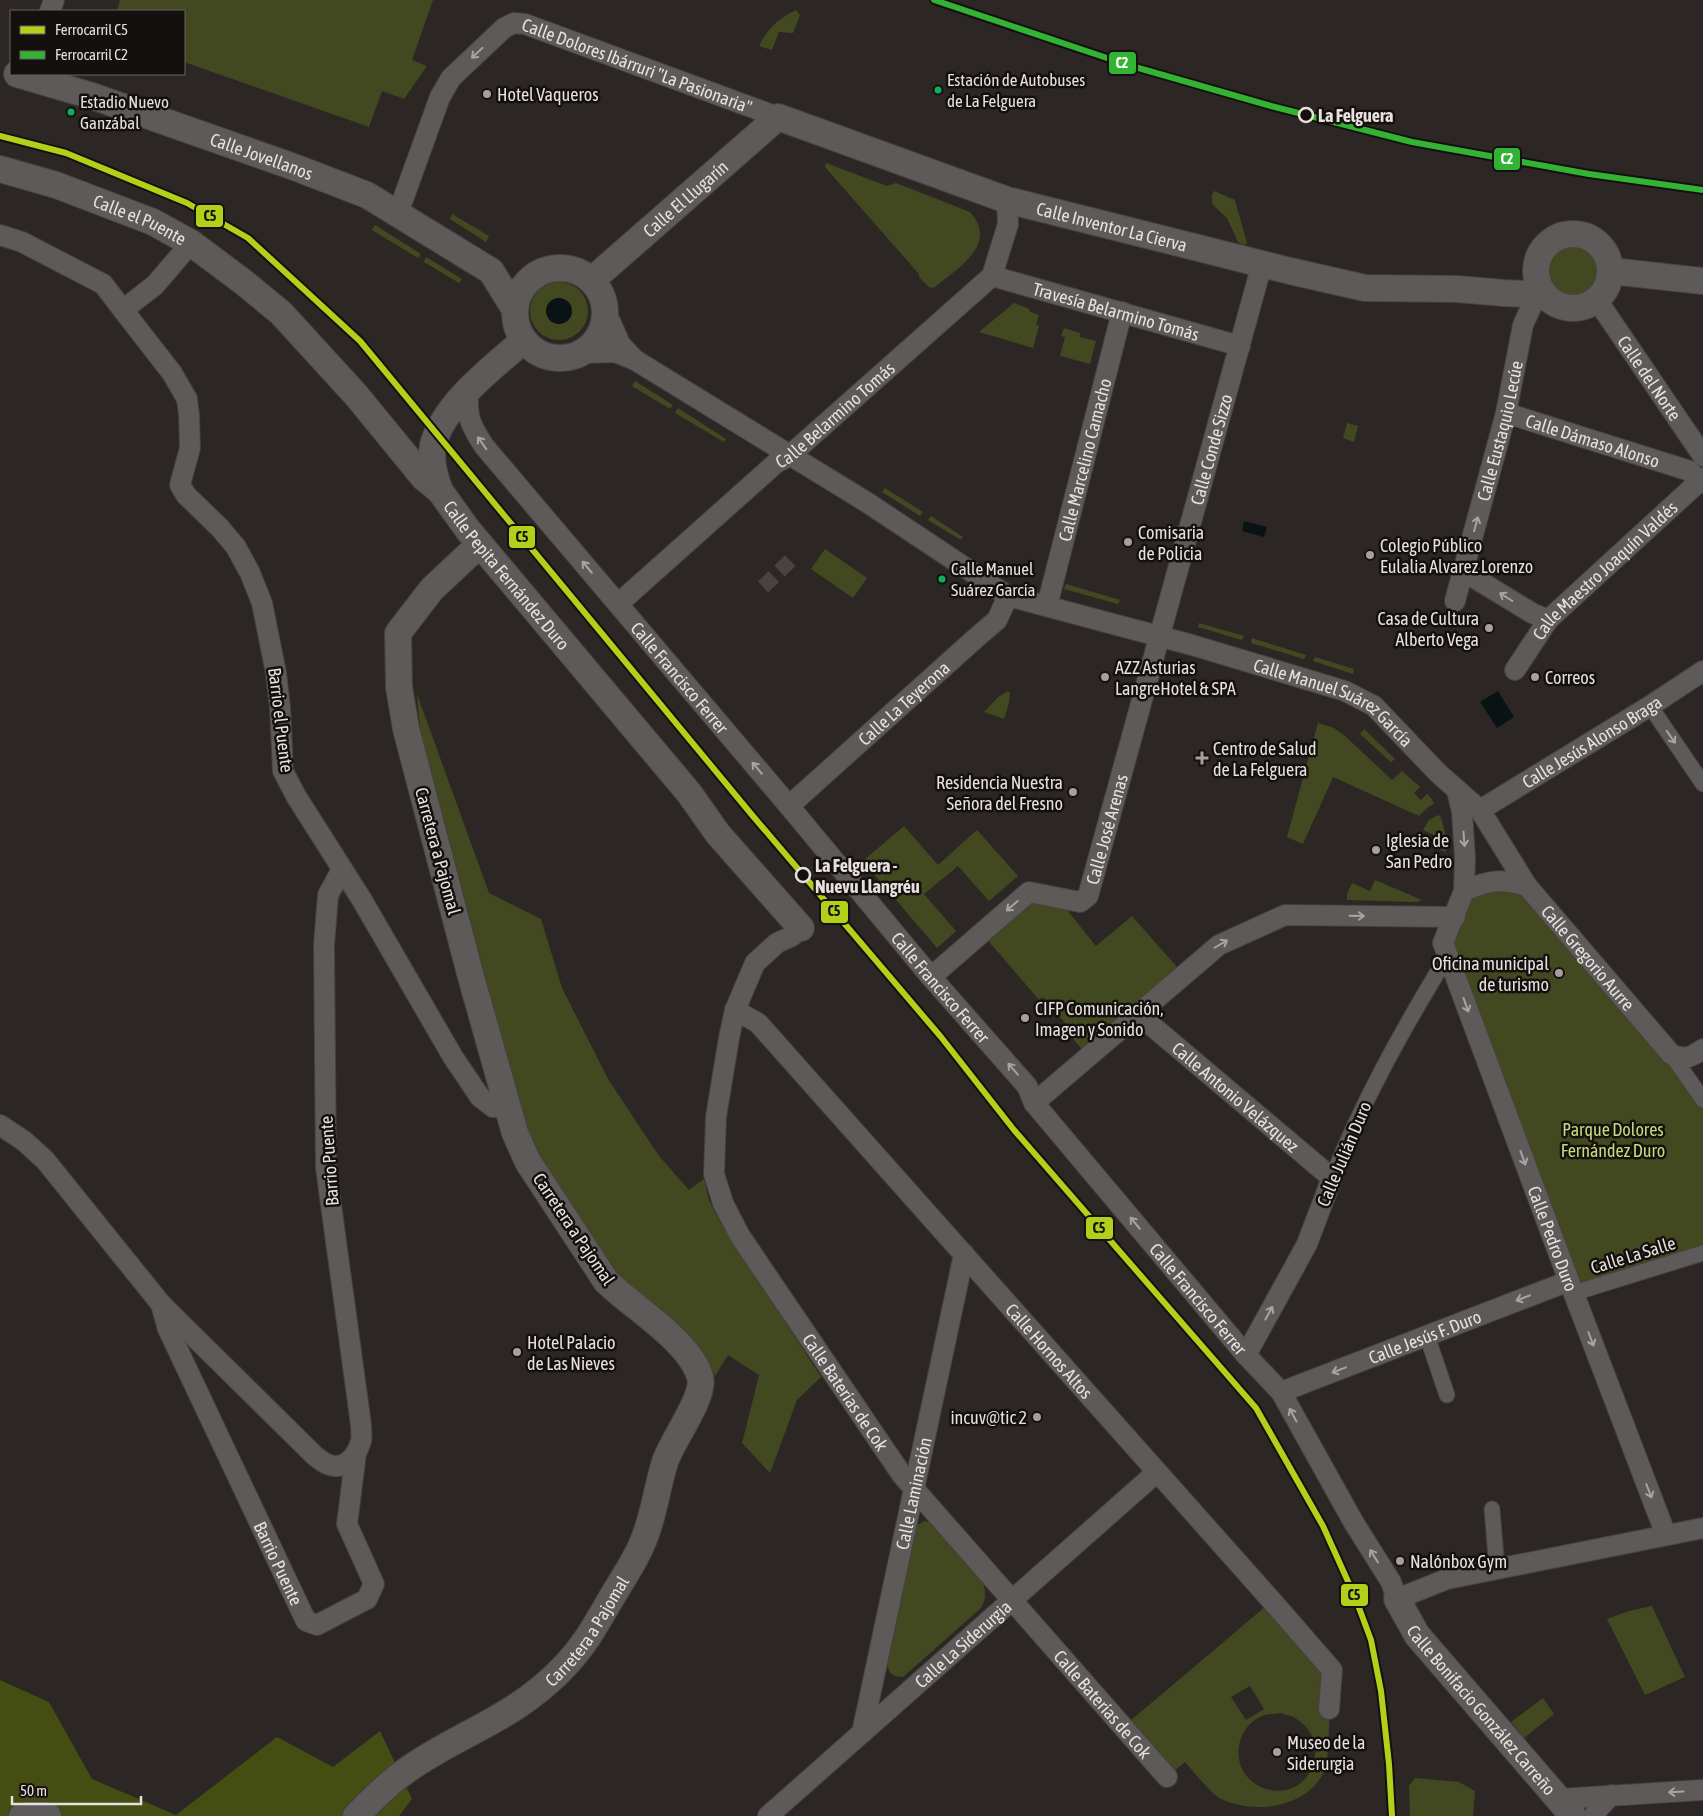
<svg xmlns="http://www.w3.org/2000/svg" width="1703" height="1816" viewBox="0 0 1703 1816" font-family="'Asap Condensed',sans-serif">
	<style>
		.green { fill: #424921; fill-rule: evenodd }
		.forest { fill: #444d12 }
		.water { fill: #091214 }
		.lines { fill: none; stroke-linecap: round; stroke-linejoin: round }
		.pedestrian-tunnel { stroke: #484340; stroke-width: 15; stroke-dasharray: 15 8; stroke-linecap: butt }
		.pedestrian-casing { stroke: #45423f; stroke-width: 17 }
		.minor-casing { stroke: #45423f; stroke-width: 22 }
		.tertiary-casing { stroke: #45423f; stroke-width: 28 }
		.pedestrian { stroke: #5d5a59; stroke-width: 15 }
		.minor { stroke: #5d5a59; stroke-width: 20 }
		.tertiary { stroke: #5d5a59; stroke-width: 26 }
		.rail-1-casing { stroke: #14100e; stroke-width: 10 }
		.rail-2-casing { stroke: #14100e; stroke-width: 10 }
		.rail-1 { stroke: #b2d019; stroke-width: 6 }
		.rail-2 { stroke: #33b333; stroke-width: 6 }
		.oneway { stroke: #a9a4a2 }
		.bus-dot { fill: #0daf5c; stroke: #14100e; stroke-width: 2 }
		.poi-dot { fill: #a69f9d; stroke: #14100e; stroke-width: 2 }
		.stop-dot { fill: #14100e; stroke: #e7e0de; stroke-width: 2.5 }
		.labels { text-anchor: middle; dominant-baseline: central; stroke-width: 5; stroke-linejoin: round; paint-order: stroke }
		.bus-label { font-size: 17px; fill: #e7e0de; stroke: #14100e; text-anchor: start }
		.street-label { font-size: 18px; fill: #e7e0de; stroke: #14100e }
		.poi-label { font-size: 18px; fill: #e7e0de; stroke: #14100e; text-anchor: start }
		.stop-label { font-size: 18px; font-weight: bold; fill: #e7e0de; stroke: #14100e; text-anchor: start }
		.park-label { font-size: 18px; fill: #c7da7d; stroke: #14100e }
		.line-badge { stroke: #14100e; stroke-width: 2 }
		.badge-label { font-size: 14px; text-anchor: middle; font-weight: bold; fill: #fff }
		.pale-badge-label { font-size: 14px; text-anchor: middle; font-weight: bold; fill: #111 }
	</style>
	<rect width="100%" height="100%" fill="#2c2724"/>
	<!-- green -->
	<g class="green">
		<path d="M120,0H433L412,60L427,66L404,99L382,91L369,127L184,62V11H117Z"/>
		<path d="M796,10L800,15L793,33L779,32L772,50L759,46C767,29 779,18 796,10Z"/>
		<path d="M826,163L887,186L896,183L970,212C999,244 958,268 935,287L930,288L919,277V274L825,167Z"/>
		<path d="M1214,191L1235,200L1247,243L1244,245L1238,242L1227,218L1212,204V195Z"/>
		<path d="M452,214L489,236L486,242L450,219Z"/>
		<path d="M375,225L421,254L418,258L372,230Z"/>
		<circle cx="1573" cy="271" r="37"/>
		<path d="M426,257L462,279L459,283L424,262Z"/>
		<circle cx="559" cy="311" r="29"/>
		<path d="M1014,303L1030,309L1029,311L1039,315L1036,324L1039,326L1033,348L979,332Z"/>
		<path d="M1064,328L1080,333V337L1096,341L1090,364L1060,356L1065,337L1061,336Z"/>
		<path d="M635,381L673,405L670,409L632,386Z"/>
		<path d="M678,408L726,439L724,442L675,413Z"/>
		<path d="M1347,423L1358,426L1354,442L1343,438Z"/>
		<path d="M885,488L923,512L920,516L882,492Z"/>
		<path d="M931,516L963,537L961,540L928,520Z"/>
		<path d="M825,549L867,578L853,598L811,569Z"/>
		<path d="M1066,584L1120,600L1118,604L1064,589Z"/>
		<path d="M1199,623L1244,636L1242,640L1198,627Z"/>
		<path d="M1252,638L1306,655L1304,659L1251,643Z"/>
		<path d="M1315,657L1354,669L1353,674L1313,661Z"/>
		<path d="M1008,691L1010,693L1009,703L1004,719L984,712L998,697Z"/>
		<path d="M417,694L489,893L541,919L562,988L608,1079L659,1156L689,1190L704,1179L709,1200L722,1225L821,1377L797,1400L770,1473L742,1443L759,1375L728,1355L715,1376C697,1329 648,1305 614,1271L539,1156L527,1130L518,1100L420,730Z"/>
		<path d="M1318,723L1334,728L1345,736L1392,780L1402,771L1420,787L1414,793L1421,800L1427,794L1432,799L1434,804L1428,807L1419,816L1333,777L1303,844L1287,837Z"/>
		<path d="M1364,729L1395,759L1391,762L1360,734Z"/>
		<path d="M1438,815L1441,817L1447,841L1446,852L1431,846L1436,836L1423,830L1429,820Z"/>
		<path d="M904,826L938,865L977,830L1018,876L989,901L958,866L924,894L956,931L937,948L863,861Z"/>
		<path d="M1375,880L1422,900L1417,902L1347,900V894L1352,883L1370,891Z"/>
		<path d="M1512,881L1703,1100V1253L1574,1293L1443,943L1460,901Z"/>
		<path d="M1028,901L1063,905L1096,946L1132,916L1184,975L1088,1056L1073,1039L1076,1036L1043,997L1039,1000L986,938Z"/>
		<path d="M924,1521L933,1523L983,1583C986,1592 986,1599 981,1608L903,1677C891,1677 888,1672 887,1661L916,1526Z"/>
		<path d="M1272,1601L1332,1670L1327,1765C1312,1808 1256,1816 1219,1798C1206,1788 1196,1774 1185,1762L1167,1777L1123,1727ZM1250,1686L1264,1709L1246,1720L1231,1697ZM1281,1713C1285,1715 1291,1715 1295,1718C1335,1741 1311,1802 1266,1789C1256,1786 1249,1780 1243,1771C1232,1750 1242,1722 1265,1715C1270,1714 1276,1714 1281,1713Z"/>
		<path d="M1652,1606L1685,1677L1645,1695L1607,1619L1629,1611Z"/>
		<path d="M1543,1698L1554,1714L1524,1738L1511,1722Z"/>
		<path d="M1415,1778L1459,1782L1475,1791L1473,1816H1410L1409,1786Z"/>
	</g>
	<!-- forest -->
	<path class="forest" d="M0,1680L49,1702L92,1779L176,1815L277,1737L333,1767L380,1731L412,1799L399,1816H0Z"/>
	<!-- water -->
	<g class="water">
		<circle cx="559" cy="311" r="13"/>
		<path d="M1244,521L1267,527L1264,537L1242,531Z"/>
		<path d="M1498,691L1514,717L1497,728L1480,702Z"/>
	</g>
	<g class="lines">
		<!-- pedestrian-tunnel -->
		<path class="pedestrian-tunnel" d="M763,587L794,557"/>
		<!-- pedestrian casing -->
		<g class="pedestrian-casing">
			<g id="pedestrian">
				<path d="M1650,706L1703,784"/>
				<path d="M1671,1054L1703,1100"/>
				<path d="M1332,1178C1363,1100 1404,1027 1448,955"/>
				<path d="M1574,1293L1703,1253"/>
				<path d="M1427,1336L1447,1395"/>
				<path d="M1492,1509L1497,1569"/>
			</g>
		</g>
		<!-- minor casing -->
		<g class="minor-casing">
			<g id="minor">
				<path d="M50,11L54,0"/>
				<path id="s1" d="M398,213L440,97L451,78L504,28L514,23L525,24L778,117"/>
				<path d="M0,235L22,242L103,284L123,310L155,285L191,243"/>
				<path id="s2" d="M992,276L1240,346"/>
				<path id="s3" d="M1597,300L1703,456"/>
				<path d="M123,310L172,373L187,399L189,415L190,448L180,485L186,495L220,528L236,547L250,573L262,603L276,673L280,707L283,771L296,796L362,900L453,1057L480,1097L493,1107L507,1105"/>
				<path d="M606,312L620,344L633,358"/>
				<path id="s4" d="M582,353L615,352L635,360L868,503L1008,596L1192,645L1345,691L1374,706L1438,773L1480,810L1527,886L1671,1054C1686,1060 1690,1058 1703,1049"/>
				<path id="s5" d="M468,392C467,419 470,424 484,446L789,806L931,977L1027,1086L1034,1103L1246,1355L1281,1392L1354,1523L1391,1582L1397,1599L1447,1579L1703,1528"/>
				<path id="s6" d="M1506,413L1690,471L1696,479V485"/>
				<path d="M1463,571L1532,613L1548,620"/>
				<path id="s7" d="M1455,601L1506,413L1523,325L1532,305L1543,293"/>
				<path id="s8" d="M618,604L776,463L789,456L992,276L1008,224L1007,200"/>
				<path id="s9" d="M1047,606L1122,312"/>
				<path id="s10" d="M1515,670L1548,620L1703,478"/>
				<path id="s11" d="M1457,791L1462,812L1465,858L1464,891L1443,943L1569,1281L1666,1535"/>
				<path id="s12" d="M789,806L977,637L997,620L1008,596"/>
				<path id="s13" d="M1480,810L1650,706L1703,671"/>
				<path d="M1464,891C1489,880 1501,878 1527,886"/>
				<path id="s14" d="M801,928L792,936L777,943L755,963L735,1010L729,1038L716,1117L714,1174L723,1203L740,1236L902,1475L1167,1777"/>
				<path id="s15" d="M931,977L1029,892L1080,902L1088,896L1262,264"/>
				<path id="s16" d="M735,1010L758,1023L1272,1601L1332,1670L1329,1709"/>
				<path id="s17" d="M1138,1014L1332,1178L1307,1244L1246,1355"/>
				<path d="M1034,1103L1219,945L1285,915L1455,917"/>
				<path d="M0,1125L24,1141L45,1160L161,1304L314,1455C318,1458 322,1462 327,1464C344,1472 357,1456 361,1441C362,1436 361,1430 361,1425L326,1168L324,945L328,895L342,869"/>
				<path id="s18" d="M161,1304L168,1329L306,1621L317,1625L367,1599L374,1584L347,1524L356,1453"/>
				<path id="s19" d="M1281,1392L1569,1281"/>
				<path id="s20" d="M862,1733L964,1254"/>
				<path d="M1559,1799L1703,1790"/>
				<path id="s21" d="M768,1816L1157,1472"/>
				<path d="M1594,1816L1599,1808L1611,1795"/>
			</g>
		</g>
		<!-- tertiary casing -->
		<g class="tertiary-casing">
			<g id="tertiary">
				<path id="s22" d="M17,74L92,96L294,167L367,195L491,271L514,308"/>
				<path id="s23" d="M0,169L56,185L153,222L191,243L242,281L281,313L356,395L424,478L440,491L468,530L689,793L718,834L801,928"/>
				<circle cx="1573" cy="271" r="37"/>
				<circle cx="560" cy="313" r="45"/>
				<path d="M1611,271L1703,281"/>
				<path id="s24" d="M592,280L778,117L1007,200L1290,271L1365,288L1457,289L1504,293L1528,294L1541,290"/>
				<path d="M440,491C435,478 430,460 433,445C443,405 493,367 523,341"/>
				<path id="s25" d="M1397,1599L1417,1635L1573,1816"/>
				<path d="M22,1816L37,1815L48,1816"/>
				<path id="s26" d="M356,1816C371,1801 386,1785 403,1773C439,1746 481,1730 517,1706C544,1688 570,1664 588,1637C597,1623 606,1607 615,1592C625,1575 637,1558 644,1539C654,1515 657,1487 665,1462C672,1440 706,1396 700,1377C690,1341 632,1307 606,1281L528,1162L515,1133L471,977L406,729L399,687L398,633L432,589L480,544"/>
			</g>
		</g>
		<!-- pedestrian -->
		<use href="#pedestrian" class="pedestrian"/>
		<!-- minor -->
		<use href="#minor" class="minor"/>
		<!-- tertiary -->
		<use href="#tertiary" class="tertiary"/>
		<!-- rail-1 casing -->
		<g class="rail-1-casing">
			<path id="rail-1" d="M0,136L66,153L187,203L248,238L360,341L752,815L941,1037L1014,1130L1256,1408L1323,1526L1355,1597L1371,1640L1381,1691L1389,1764L1392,1816"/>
		</g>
		<!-- rail-2 casing -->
		<g class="rail-2-casing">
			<path id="rail-2" d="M934,0L1128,65L1271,106L1412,142L1589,174L1703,190"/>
		</g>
		<!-- rail-1 -->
		<use href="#rail-1" class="rail-1"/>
		<!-- rail-2 -->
		<use href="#rail-2" class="rail-2"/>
	</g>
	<!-- one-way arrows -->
	<defs><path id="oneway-shaft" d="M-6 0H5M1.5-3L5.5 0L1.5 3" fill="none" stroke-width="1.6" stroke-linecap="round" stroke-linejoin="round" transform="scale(1.25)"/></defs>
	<g class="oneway">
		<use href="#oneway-shaft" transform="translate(477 53) rotate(137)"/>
		<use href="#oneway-shaft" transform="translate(482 443) rotate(-125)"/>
		<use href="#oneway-shaft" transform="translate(1476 524) rotate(-75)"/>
		<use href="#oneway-shaft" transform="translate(587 567) rotate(-130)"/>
		<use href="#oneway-shaft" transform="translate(1506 597) rotate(-148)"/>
		<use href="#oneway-shaft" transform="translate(1671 737) rotate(55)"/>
		<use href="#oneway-shaft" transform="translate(757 768) rotate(-130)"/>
		<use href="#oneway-shaft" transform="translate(1464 839) rotate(86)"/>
		<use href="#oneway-shaft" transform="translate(1012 906) rotate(139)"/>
		<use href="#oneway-shaft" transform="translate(1357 916) rotate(1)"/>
		<use href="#oneway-shaft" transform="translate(1221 944) rotate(-30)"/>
		<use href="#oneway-shaft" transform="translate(1466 1005) rotate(70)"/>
		<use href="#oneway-shaft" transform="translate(1013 1069) rotate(-131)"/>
		<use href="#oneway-shaft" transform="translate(1523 1158) rotate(70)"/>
		<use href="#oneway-shaft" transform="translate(1135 1223) rotate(-130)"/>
		<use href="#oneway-shaft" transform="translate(1523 1298) rotate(159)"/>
		<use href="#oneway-shaft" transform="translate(1269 1313) rotate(-61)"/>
		<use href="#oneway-shaft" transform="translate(1591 1339) rotate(69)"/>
		<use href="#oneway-shaft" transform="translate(1339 1370) rotate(159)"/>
		<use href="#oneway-shaft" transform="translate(1293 1415) rotate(-118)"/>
		<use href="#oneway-shaft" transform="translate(1649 1491) rotate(69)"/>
		<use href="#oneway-shaft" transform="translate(1374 1556) rotate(-122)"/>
		<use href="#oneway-shaft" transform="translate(1676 1792) rotate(177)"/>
	</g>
	<!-- markers -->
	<g class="bus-dot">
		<circle cx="938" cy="90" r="4.5"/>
		<circle cx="71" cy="112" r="4.5"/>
		<circle cx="942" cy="579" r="4.5"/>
	</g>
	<g class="poi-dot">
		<circle cx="487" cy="94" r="5"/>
		<circle cx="1128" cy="542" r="5"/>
		<circle cx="1370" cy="555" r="5"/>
		<circle cx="1489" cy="628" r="5"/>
		<circle cx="1105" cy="677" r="5"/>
		<circle cx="1535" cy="677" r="5"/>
		<path d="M1199.5 750.5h5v5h5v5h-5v5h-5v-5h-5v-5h5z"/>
		<circle cx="1073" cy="792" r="5"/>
		<circle cx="1376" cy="850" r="5"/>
		<circle cx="1559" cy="973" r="5"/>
		<circle cx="1025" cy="1018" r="5"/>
		<circle cx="517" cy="1352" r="5"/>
		<circle cx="1037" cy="1417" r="5"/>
		<circle cx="1400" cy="1561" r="5"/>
		<circle cx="1277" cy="1752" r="5"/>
	</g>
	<g class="stop-dot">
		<circle cx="1306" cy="115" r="7"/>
		<circle cx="803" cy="875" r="7"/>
	</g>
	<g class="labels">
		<!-- bus labels -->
		<g class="bus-label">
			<text x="947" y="80">Estación de Autobuses<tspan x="947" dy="21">de La Felguera</tspan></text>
			<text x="80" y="102">Estadio Nuevo<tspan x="80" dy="21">Ganzábal</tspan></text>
			<text x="951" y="569">Calle Manuel<tspan x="951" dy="21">Suárez García</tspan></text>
		</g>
		<!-- street labels -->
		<g class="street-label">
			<text stroke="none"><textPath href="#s1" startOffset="360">Calle Dolores Ibárruri "La Pasionaria"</textPath></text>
			<text stroke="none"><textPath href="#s22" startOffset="258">Calle Jovellanos</textPath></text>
			<text stroke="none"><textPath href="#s24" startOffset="124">Calle El Llugarín</textPath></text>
			<text stroke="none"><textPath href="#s23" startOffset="149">Calle el Puente</textPath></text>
			<text stroke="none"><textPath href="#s24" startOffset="599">Calle Inventor La Cierva</textPath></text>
			<text stroke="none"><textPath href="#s2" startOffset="129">Travesía Belarmino Tomás</textPath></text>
			<text stroke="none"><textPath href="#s3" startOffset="94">Calle del Norte</textPath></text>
			<text stroke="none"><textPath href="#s8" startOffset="288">Calle Belarmino Tomás</textPath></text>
			<text stroke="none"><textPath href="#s7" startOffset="176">Calle Eustaquio Lecúe</textPath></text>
			<text stroke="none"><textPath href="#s6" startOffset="91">Calle Dámaso Alonso</textPath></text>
			<text stroke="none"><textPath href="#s15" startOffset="655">Calle Conde Sizzo</textPath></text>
			<text stroke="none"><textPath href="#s9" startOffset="151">Calle Marcelino Camacho</textPath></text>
			<text stroke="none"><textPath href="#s10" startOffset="135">Calle Maestro Joaquín Valdés</textPath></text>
			<text stroke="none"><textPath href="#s23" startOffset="666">Calle Pepita Fernández Duro</textPath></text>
			<text stroke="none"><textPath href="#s5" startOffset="361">Calle Francisco Ferrer</textPath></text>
			<text stroke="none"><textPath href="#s12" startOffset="154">Calle La Teyerona</textPath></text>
			<text stroke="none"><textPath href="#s4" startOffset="841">Calle Manuel Suárez García</textPath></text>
			<text transform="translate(281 720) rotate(83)">Barrio el Puente</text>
			<text stroke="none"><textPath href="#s13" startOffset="131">Calle Jesús Alonso Braga</textPath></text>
			<text stroke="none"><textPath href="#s15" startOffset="261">Calle José Arenas</textPath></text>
			<text transform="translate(438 851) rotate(75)">Carretera a Pajomal</text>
			<text stroke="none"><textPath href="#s4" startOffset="1211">Calle Gregorio Aurre</textPath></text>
			<text stroke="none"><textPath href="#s5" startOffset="766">Calle Francisco Ferrer</textPath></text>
			<text stroke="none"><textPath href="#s17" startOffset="128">Calle Antonio Velázquez</textPath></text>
			<text transform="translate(1344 1154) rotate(-67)">Calle Julián Duro</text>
			<text transform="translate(329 1161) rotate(-94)">Barrio Puente</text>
			<text transform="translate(574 1229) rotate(56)">Carretera a Pajomal</text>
			<text stroke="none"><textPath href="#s11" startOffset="472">Calle Pedro Duro</textPath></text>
			<text transform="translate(1633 1255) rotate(-17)">Calle La Salle</text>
			<text stroke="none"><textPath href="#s5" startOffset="1171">Calle Francisco Ferrer</textPath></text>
			<text stroke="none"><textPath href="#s19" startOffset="154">Calle Jesús F. Duro</textPath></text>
			<text stroke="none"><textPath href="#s16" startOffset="465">Calle Hornos Altos</textPath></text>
			<text stroke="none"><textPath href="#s14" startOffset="531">Calle Baterías de Cok</textPath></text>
			<text stroke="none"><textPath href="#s20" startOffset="245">Calle Laminación</textPath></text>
			<text stroke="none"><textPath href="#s18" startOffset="285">Barrio Puente</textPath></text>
			<text stroke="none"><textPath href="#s26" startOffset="300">Carretera a Pajomal</textPath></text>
			<text stroke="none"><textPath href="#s21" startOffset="260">Calle La Siderurgia</textPath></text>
			<text stroke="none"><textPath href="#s14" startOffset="936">Calle Baterías de Cok</textPath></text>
			<text stroke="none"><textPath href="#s25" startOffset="140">Calle Bonifacio González Carreño</textPath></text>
		</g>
		<!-- poi labels -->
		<g class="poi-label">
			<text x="497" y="94">Hotel Vaqueros</text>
			<text x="1138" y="532">Comisaria<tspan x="1138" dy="21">de Policia</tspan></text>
			<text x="1380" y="545">Colegio Público<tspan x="1380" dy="21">Eulalia Alvarez Lorenzo</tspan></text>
			<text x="1479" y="618" text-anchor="end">Casa de Cultura<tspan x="1479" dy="21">Alberto Vega</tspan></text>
			<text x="1115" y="667">AZZ Asturias<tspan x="1115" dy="21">LangreHotel &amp; SPA</tspan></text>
			<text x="1545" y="677">Correos</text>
			<text x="1213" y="748">Centro de Salud<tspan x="1213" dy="21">de La Felguera</tspan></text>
			<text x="1063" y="782" text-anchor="end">Residencia Nuestra<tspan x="1063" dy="21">Señora del Fresno</tspan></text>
			<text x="1386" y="840">Iglesia de<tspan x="1386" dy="21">San Pedro</tspan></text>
			<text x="1549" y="963" text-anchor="end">Oficina municipal<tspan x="1549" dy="21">de turismo</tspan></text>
			<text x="1035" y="1008">CIFP Comunicación,<tspan x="1035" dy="21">Imagen y Sonido</tspan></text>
			<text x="527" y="1342">Hotel Palacio<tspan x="527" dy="21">de Las Nieves</tspan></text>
			<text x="1027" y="1417" text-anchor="end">incuv@tic 2</text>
			<text x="1410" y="1561">Nalónbox Gym</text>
			<text x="1287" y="1742">Museo de la<tspan x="1287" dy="21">Siderurgia</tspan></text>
		</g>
		<!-- stop labels -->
		<g class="stop-label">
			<text x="1318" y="115">La Felguera</text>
			<text x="815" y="865">La Felguera -<tspan x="815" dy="21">Nuevu Llangréu</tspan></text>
		</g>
		<!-- park labels -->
		<g class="park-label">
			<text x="1613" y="1129">Parque Dolores<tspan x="1613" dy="21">Fernández Duro</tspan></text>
		</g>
	</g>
	<g class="line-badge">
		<rect x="1108" y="51" width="29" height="24" rx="5" fill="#33b333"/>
		<rect x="1493" y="147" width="28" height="24" rx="5" fill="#33b333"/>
		<rect x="195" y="204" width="29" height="24" rx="5" fill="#b2d019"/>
		<rect x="508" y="525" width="28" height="24" rx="5" fill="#b2d019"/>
		<rect x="820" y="900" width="29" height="24" rx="5" fill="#b2d019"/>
		<rect x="1085" y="1216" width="29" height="24" rx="5" fill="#b2d019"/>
		<rect x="1340" y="1583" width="29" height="24" rx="5" fill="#b2d019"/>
	</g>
	<g class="badge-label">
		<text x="1122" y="68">C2</text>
		<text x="1507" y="164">C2</text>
	</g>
	<g class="pale-badge-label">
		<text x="210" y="221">C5</text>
		<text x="522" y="542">C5</text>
		<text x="834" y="916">C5</text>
		<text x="1099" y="1233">C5</text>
		<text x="1354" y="1600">C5</text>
	</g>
	<!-- legend -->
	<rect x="10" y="10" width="175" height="65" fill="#14100e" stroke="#686361"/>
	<rect x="20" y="26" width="25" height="8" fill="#b2d019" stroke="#686361"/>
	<text x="55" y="35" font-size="15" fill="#e7e0de">Ferrocarril C5</text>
	<rect x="20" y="51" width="25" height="8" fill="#33b333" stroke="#686361"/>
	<text x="55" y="60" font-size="15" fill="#e7e0de">Ferrocarril C2</text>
	<!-- scale -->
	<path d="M12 1796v8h129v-8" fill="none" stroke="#e7e0de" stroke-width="2.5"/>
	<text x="20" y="1796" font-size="15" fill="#e7e0de" stroke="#14100e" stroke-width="4" paint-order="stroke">50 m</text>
</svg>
